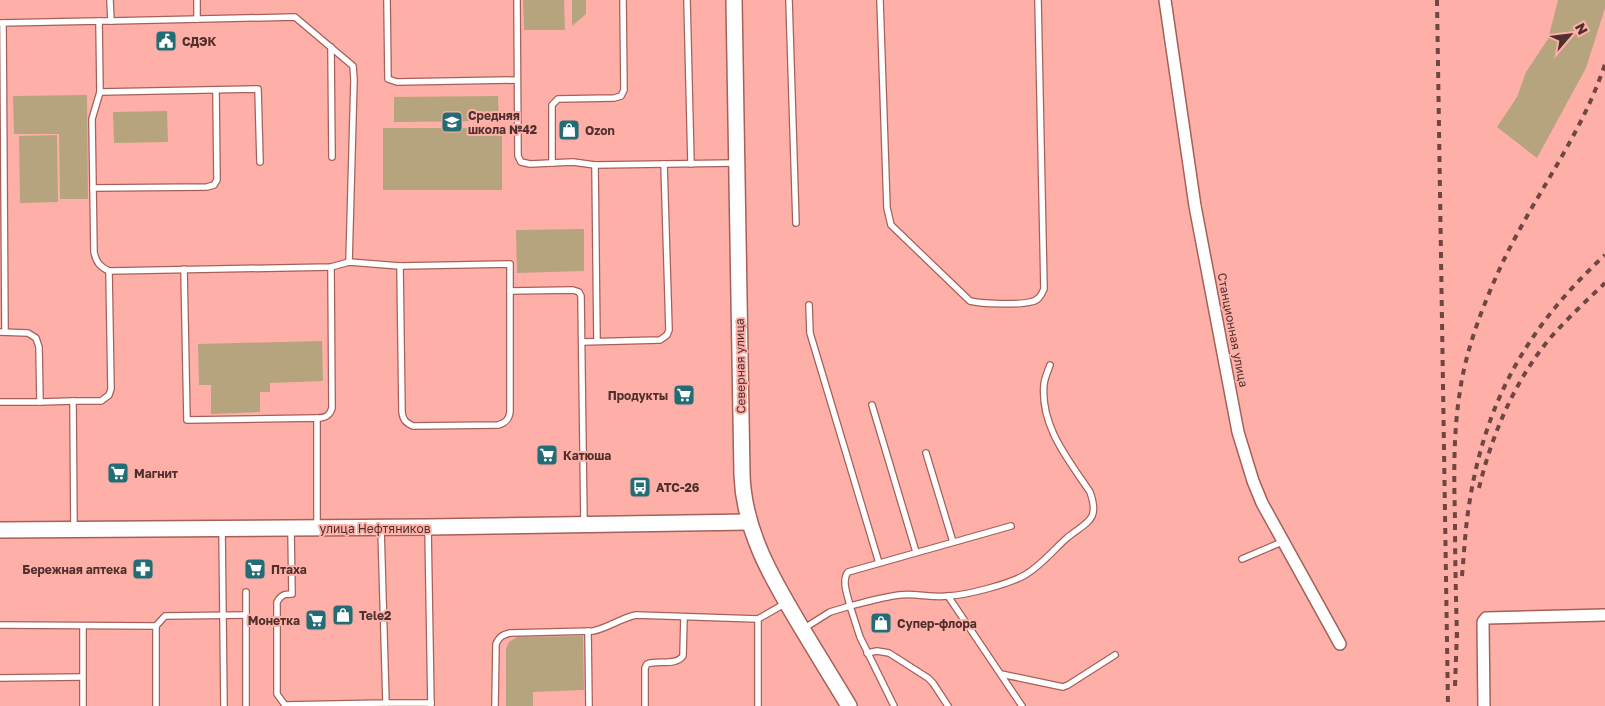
<svg xmlns="http://www.w3.org/2000/svg" width="1605" height="706" viewBox="0 0 1605 706" font-family="'Golos Text',sans-serif">
	<style>
		.green { fill: #b6a47e }
		.lines { fill: none; stroke-linecap: round; stroke-linejoin: round }
		.lane-casing { stroke: #a65f59; stroke-width: 8 }
		.street-casing { stroke: #a65f59; stroke-width: 14 }
		.secondary-casing { stroke: #a65f59; stroke-width: 18 }
		.lane { stroke: #fff; stroke-width: 5.5 }
		.street { stroke: #fff; stroke-width: 11 }
		.secondary { stroke: #fff; stroke-width: 15 }
		.rail { stroke: #6e4642; stroke-width: 4; stroke-dasharray: 6 6; stroke-linecap: butt }
		.labels { text-anchor: middle; dominant-baseline: central; stroke-width: 4; stroke-linejoin: round; paint-order: stroke }
		.poi-label { font-size: 12px; font-weight: bold; fill: #50302d; stroke: #feb0a8; text-anchor: start }
		.street-label { font-size: 12px; fill: #50302d; stroke: #feb0a8 }
	</style>
	<rect width="100%" height="100%" fill="#feb0a8"/>
	<!-- green -->
	<g class="green">
		<path d="M523,0H564L565,30H524Z"/>
		<path d="M572,0H586V14L572,26Z"/>
		<path d="M1558,0H1605V8L1586,68L1537,158L1497,127L1517,97L1526,72L1548,39Z"/>
		<path d="M87,95L88,199H60L59,134H14L13,96Z"/>
		<path d="M498,96L499,121L394,122V97Z"/>
		<path d="M167,111L168,142L114,143L113,112Z"/>
		<path d="M502,128V190H383V128Z"/>
		<path d="M57,135L58,202L20,203L19,136Z"/>
		<path d="M584,229V271L517,273L516,230Z"/>
		<path d="M322,341L323,381L270,383V392H260V412L211,414V385H199L198,344Z"/>
		<path d="M583,636L584,690L533,692V706H506V648L509,642L517,637Z"/>
	</g>
	<g class="lines">
		<!-- lane casing -->
		<g class="lane-casing">
			<g id="lane">
				<path d="M197,0V19"/>
				<path d="M387,0L388,79L397,82L517,80"/>
				<path d="M517,0L518,156L521,162L530,164L573,162L595,165L736,163"/>
				<path d="M687,0L691,164"/>
				<path d="M789,0L796,223"/>
				<path d="M880,0L887,208L891,225L970,301C982,304 1019,305 1030,302C1038,301 1041,296 1044,289L1038,0"/>
				<path d="M99,21H111L110,0"/>
				<path d="M111,21L295,17L353,66L354,80L349,262"/>
				<path d="M0,23L99,21L100,92"/>
				<path d="M3,23L5,332"/>
				<path d="M331,47L332,157"/>
				<path d="M552,163V105L558,99L614,98L621,96L624,90L623,0"/>
				<path d="M595,165L597,341"/>
				<path d="M93,188L207,187L214,185L217,180L216,90"/>
				<path d="M400,266L402,412C403,420 406,423 413,426L498,425C505,423 509,420 510,412V291"/>
				<path d="M184,269L187,420L317,418V528"/>
				<path d="M109,271C100,267 96,262 94,252L92,119L100,92L258,89L260,162"/>
				<path d="M809,305L810,333L879,563"/>
				<path d="M0,332L28,333L36,338L39,347L40,402L73,401"/>
				<path d="M582,342L660,340L667,335L669,330L664,164"/>
				<path d="M0,402H40"/>
				<path d="M872,405L916,552"/>
				<path d="M317,418C325,418 330,416 332,408L331,267"/>
				<path d="M926,453L953,542"/>
				<path d="M428,527L431,706"/>
				<path d="M222,528L224,706"/>
				<path d="M74,529L73,401H101L109,395L111,389L109,271L331,267L349,262L400,266L510,264V291L573,290L579,292L581,296L584,523"/>
				<path d="M291,530L292,594C284,594 281,595 277,602V694L285,705L386,703L381,529"/>
				<path d="M1242,559L1282,542"/>
				<path d="M948,596L1022,706"/>
				<path d="M0,625L156,626L165,616L246,615"/>
				<path d="M156,626V706"/>
				<path d="M803,629L830,612L850,606C848,596 841,581 848,572L1011,526"/>
				<path d="M588,631L589,706"/>
				<path d="M867,653L877,651L889,653L928,678L933,683L948,706"/>
				<path d="M1001,674L1063,687L1068,685L1115,655"/>
				<path d="M0,678L82,677"/>
				<path d="M386,703H431"/>
				<path d="M83,706V626"/>
				<path d="M246,706V592"/>
				<path d="M495,706L496,644C499,637 502,635 510,633L593,631C608,628 621,618 636,615L758,619L786,603"/>
				<path d="M645,706V668L647,664C658,660 676,666 683,656L684,617"/>
				<path d="M758,706V619"/>
				<path d="M894,706L860,637L850,606C866,602 883,597 899,595C915,593 932,598 948,596C968,595 1009,584 1025,575C1042,565 1054,549 1068,537C1088,521 1100,520 1090,492C1068,459 1040,426 1044,384C1045,377 1048,371 1050,365"/>
			</g>
		</g>
		<!-- street casing -->
		<g class="street-casing">
			<g id="street">
				<path d="M1165,0L1195,206L1238,432L1253,481L1262,503L1340,644"/>
				<path d="M1484,706L1483,622L1486,618L1605,615"/>
			</g>
		</g>
		<!-- secondary casing -->
		<g class="secondary-casing">
			<g id="secondary">
				<path d="M734,0L742,475C744,532 773,580 801,627C817,653 833,680 849,706"/>
				<path d="M0,530L428,527L749,522"/>
			</g>
		</g>
		<!-- lane -->
		<use href="#lane" class="lane"/>
		<!-- street -->
		<use href="#street" class="street"/>
		<!-- secondary -->
		<use href="#secondary" class="secondary"/>
		<!-- rail -->
		<g class="rail">
			<path d="M1437,0L1448,706"/>
			<path d="M1479,488C1492,434 1515,380 1551,337C1568,318 1586,301 1605,283"/>
			<path d="M1462,576C1464,555 1465,533 1468,512C1483,405 1526,328 1605,255"/>
			<path d="M1457,638C1456,599 1455,560 1455,520C1454,478 1453,434 1460,391C1466,349 1483,305 1501,266C1533,197 1581,137 1605,64"/>
			<path d="M1455,686L1457,631"/>
		</g>
	</g>
	<!-- icons -->
	<defs>
		<g id="civic-square" transform="scale(1.125)"><rect x="-9" y="-9" width="18" height="18" rx="4" fill="#226d75" stroke="#feb0a8"/><path d="M-.6-6.5H3V-4.5H.6V-3L4-1V1h2V6H-6V1h2V-1L-.6-3ZM-1.2 2.5V6h2.4V2.5Z" fill="#fff"/></g>
		<g id="school-square" transform="scale(1.125)"><rect x="-9" y="-9" width="18" height="18" rx="4" fill="#226d75" stroke="#feb0a8"/><path d="M0-5L7-2L0 1L-7-2ZM-4 1L0 2.5L4 1V4Q0 6-4 4Z" fill="#fff"/></g>
		<g id="shop-square" transform="scale(1.125)"><rect x="-9" y="-9" width="18" height="18" rx="4" fill="#226d75" stroke="#feb0a8"/><path d="M-5-2.5h2.3a2.7 3.5 0 0 1 5.4 0H5L5.5 6h-11ZM-1.5-2.5h3a1.5 2.3 0 0 0-3 0Z" fill="#fff"/></g>
		<g id="supermarket-square" transform="scale(1.125)"><rect x="-9" y="-9" width="18" height="18" rx="4" fill="#226d75" stroke="#feb0a8"/><path d="M-6-5.5h2.5l.6 2H6L4.5 2H-2.5L-4.4-4H-6ZM-1.5 3.2a1.3 1.3 0 1 0 .1 0ZM3 3.2a1.3 1.3 0 1 0 .1 0Z" fill="#fff"/></g>
		<g id="bus-square" transform="scale(1.125)"><rect x="-9" y="-9" width="18" height="18" rx="4" fill="#226d75" stroke="#feb0a8"/><path d="M-5-6H5V4H4V6H2V4H-2V6H-4V4H-5ZM-3.5-4V0h7V-4ZM-3.5 1.2v1.5H-2V1.2ZM2 1.2v1.5H3.5V1.2Z" fill="#fff"/></g>
		<g id="pharmacy-square" transform="scale(1.125)"><rect x="-9" y="-9" width="18" height="18" rx="4" fill="#226d75" stroke="#feb0a8"/><path d="M-2-6h4v4h4v4h-4v4h-4v-4h-4v-4h4Z" fill="#fff"/></g>
	</defs>
	<g fill-rule="evenodd">
		<use href="#civic-square" x="166" y="41"/>
		<use href="#school-square" x="452" y="122"/>
		<use href="#shop-square" x="569" y="130"/>
		<use href="#supermarket-square" x="684" y="395"/>
		<use href="#supermarket-square" x="547" y="455"/>
		<use href="#supermarket-square" x="118" y="473"/>
		<use href="#bus-square" x="640" y="487"/>
		<use href="#pharmacy-square" x="143" y="569"/>
		<use href="#supermarket-square" x="255" y="569"/>
		<use href="#shop-square" x="343" y="615"/>
		<use href="#supermarket-square" x="316" y="620"/>
		<use href="#shop-square" x="881" y="623"/>
	</g>
	<g class="labels">
		<!-- poi labels -->
		<g class="poi-label">
			<text x="182" y="41">СДЭК</text>
			<text x="468" y="115">Средняя<tspan x="468" dy="14">школа №42</tspan></text>
			<text x="585" y="130">Ozon</text>
			<text x="668" y="395" text-anchor="end">Продукты</text>
			<text x="563" y="455">Катюша</text>
			<text x="134" y="473">Магнит</text>
			<text x="656" y="487">АТС-26</text>
			<text x="127" y="569" text-anchor="end">Бережная аптека</text>
			<text x="271" y="569">Птаха</text>
			<text x="359" y="615">Tele2</text>
			<text x="300" y="620" text-anchor="end">Монетка</text>
			<text x="897" y="623">Супер-флора</text>
		</g>
		<!-- street labels -->
		<g class="street-label">
			<text transform="translate(1233 330) rotate(79)">Станционная улица</text>
			<text transform="translate(740 366) rotate(-91)">Северная улица</text>
			<text x="375" y="528">улица Нефтяников</text>
		</g>
	</g>
	<!-- north arrow -->
	<g transform="translate(1570 35) rotate(62)" stroke="#feb0a8" stroke-width="4" paint-order="stroke">
	<path d="M0-4L9 19L0 12L-9 19Z" fill="#50302d"/>
	<text y="-8" font-size="14" font-weight="bold" text-anchor="middle" fill="#50302d">N</text>
	</g>
</svg>
